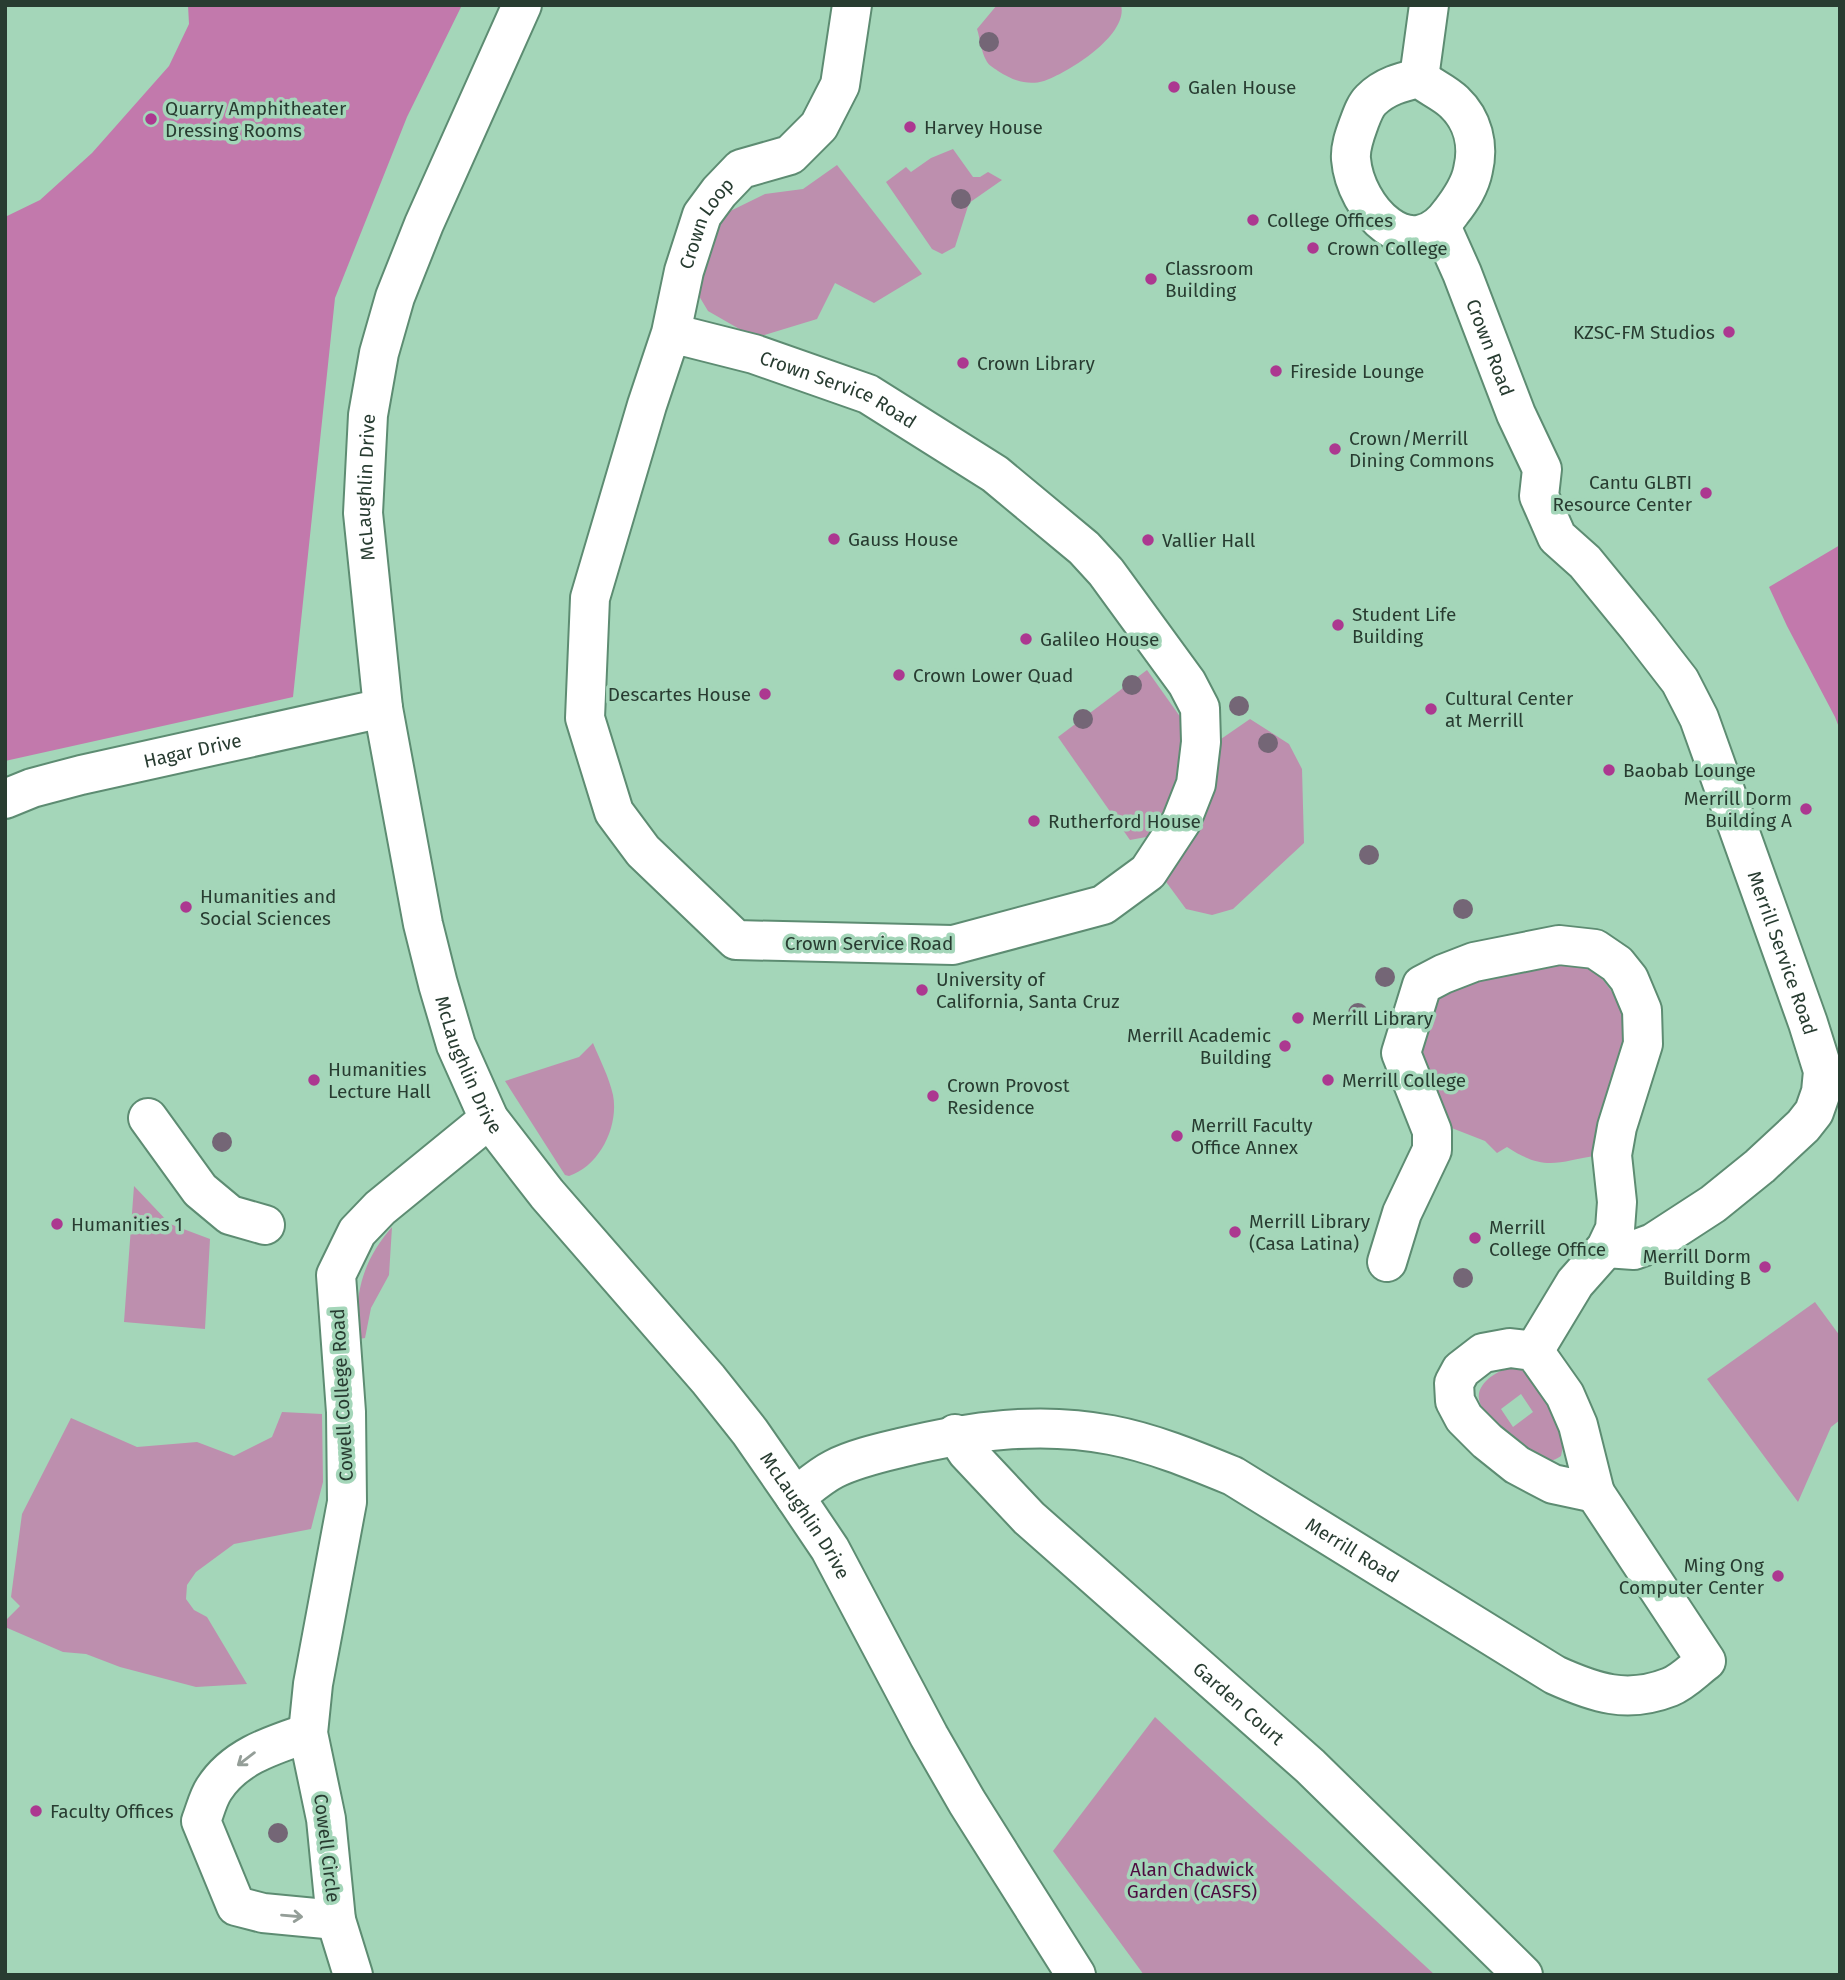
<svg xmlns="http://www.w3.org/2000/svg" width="1845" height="1980" viewBox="0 0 1845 1980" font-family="'Fira Sans',sans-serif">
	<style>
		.green { fill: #bd8fae; fill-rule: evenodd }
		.forest { fill: #c279ac }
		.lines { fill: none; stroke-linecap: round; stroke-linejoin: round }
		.minor-casing { stroke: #5d8c72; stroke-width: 42 }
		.major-casing { stroke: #5d8c72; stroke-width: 42 }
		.minor { stroke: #fff; stroke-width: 38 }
		.major { stroke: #fff; stroke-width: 38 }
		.tree { fill: #746676 }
		.oneway { stroke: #949e98 }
		.poi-dot { fill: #ac3890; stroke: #a4d6b9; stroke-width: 2.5 }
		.labels { text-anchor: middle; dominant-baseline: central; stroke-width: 7; stroke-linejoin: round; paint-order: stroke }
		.poi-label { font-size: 19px; fill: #283c31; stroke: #a4d6b9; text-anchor: start }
		.street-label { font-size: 19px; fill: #283c31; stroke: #a4d6b9 }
		.park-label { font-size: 19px; fill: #4d0b3f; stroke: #a4d6b9 }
	</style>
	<rect width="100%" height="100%" fill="#a4d6b9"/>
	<!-- green -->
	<g class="green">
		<path d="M997,5H1121C1129,35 1068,73 1044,81C1027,86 1012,80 998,71C994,68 988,65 986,60C981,51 980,38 977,29Z"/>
		<path d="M953,149L973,177H980L988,172L1002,180L969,203L955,247L942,254L932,249L886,182L906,167L911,172L931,158Z"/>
		<path d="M837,165L922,274L874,303L835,283L817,319L755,338L708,311L693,286L712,220L765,194L803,189Z"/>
		<path d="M1147,670L1181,718L1188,757L1157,835L1130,840L1058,737Z"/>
		<path d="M1250,719L1289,744L1302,769L1304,843L1233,909L1212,915L1186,909L1161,875L1214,784L1221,739Z"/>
		<path d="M1559,956L1589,961L1636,1024L1599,1155C1557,1162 1545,1172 1507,1147L1497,1153L1485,1141L1444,1125L1415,1034L1443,990Z"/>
		<path d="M593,1043C600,1060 609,1077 613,1095C619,1126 600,1166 569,1176L565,1175L505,1081L579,1057Z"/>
		<path d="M134,1186L170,1224L210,1239L205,1329L124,1322Z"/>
		<path d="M392,1227L389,1275L371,1308L365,1338L359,1339C353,1295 363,1260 392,1227Z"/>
		<path d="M1815,1302L1840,1336V1420L1831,1427L1798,1502L1707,1379Z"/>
		<path d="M1513,1367L1526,1371L1547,1401L1564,1441L1561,1456C1556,1459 1552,1462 1546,1460C1527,1455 1486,1421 1480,1403C1473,1384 1498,1370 1513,1367ZM1521,1394L1533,1412L1513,1427L1501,1409Z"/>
		<path d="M282,1412L322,1414L323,1482L311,1529L234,1544L196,1572L187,1585L186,1599L194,1610L207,1617L247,1684L196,1687L120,1667L86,1654L63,1652L5,1627V1621L20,1606L11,1597L22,1514L71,1418L137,1447L197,1442L234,1456L272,1437Z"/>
		<path d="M1155,1717L1188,1748L1435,1975H1144L1053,1851Z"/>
	</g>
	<!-- forest -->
	<g class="forest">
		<path d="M188,5H462L407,117L335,298L293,697L5,761V217L40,200L92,153L169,66L189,24Z"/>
		<path d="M1840,545V730L1835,717L1787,626L1769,587Z"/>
	</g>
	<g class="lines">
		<!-- minor casing -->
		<g class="minor-casing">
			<g id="minor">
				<path d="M1419,78C1429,86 1445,93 1454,102C1473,120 1479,145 1473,170C1470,186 1461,199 1451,212C1411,269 1355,209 1351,159C1350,147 1355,134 1359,123C1362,115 1365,106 1371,100C1385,86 1402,82 1419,78Z"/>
				<path d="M1419,78L1429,5"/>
				<path id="s1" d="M1441,226L1462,273L1516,414L1542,469L1539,496L1557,537L1585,562L1639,628L1680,681L1699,718L1808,1023L1823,1071L1821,1092L1814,1112L1803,1126L1760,1166L1713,1204L1653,1243L1634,1250L1606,1248"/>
				<path id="s2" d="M671,333L754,354L868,394L995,474L1084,548L1106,572L1187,683L1200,708L1201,742L1196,784L1181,822L1148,872L1103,905L953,945L736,940L643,851L614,812L585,718L590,598L647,405L671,333L684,271L702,215L719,192L741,169L790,155L819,126L840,85L852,5"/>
				<path id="s3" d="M383,708L423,924L438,984L456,1045L489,1119L547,1194L708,1379L750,1432L795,1497L830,1549L929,1736L967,1802L1076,1975"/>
				<path d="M148,1118L200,1190L230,1215L265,1225"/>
				<path d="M1387,1262L1402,1213L1432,1150V1131L1401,1053L1422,985L1443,974L1474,962L1559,945L1595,949L1617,964L1629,979L1642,1010L1643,1044L1617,1127L1612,1155L1617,1202L1615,1229L1606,1248L1575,1283L1534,1351"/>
				<path d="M1510,1348L1534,1351L1565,1395L1578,1425L1595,1493L1553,1484L1517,1465L1487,1441L1464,1418L1455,1401L1454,1383L1461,1370L1483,1353Z"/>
				<path id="s4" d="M955,1434L967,1452L1029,1518L1310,1766L1523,1975"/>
				<path id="s5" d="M795,1497C807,1488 820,1476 834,1469C853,1459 879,1453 900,1448C970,1431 1039,1421 1111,1435C1153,1443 1194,1460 1233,1476L1555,1675C1595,1693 1627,1704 1670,1687C1683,1682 1695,1669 1706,1661L1595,1493"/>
				<path d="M308,1733C273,1745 235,1756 214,1789C208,1798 205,1811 201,1821L236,1906L263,1913L336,1920"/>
				<path d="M353,1975L336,1920L326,1819L308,1733L313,1684L347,1502L346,1412L336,1275L357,1232L380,1208L489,1119"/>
			</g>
		</g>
		<!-- major casing -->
		<g class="major-casing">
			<g id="major">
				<path id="s6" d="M5,799L32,788L81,775L383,708L363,513L368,415L379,353L395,297L424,224L522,5"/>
			</g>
		</g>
		<!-- minor -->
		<use href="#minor" class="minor"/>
		<!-- major -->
		<use href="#major" class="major"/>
	</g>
	<!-- trees -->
	<g class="tree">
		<circle cx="989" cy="42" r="10"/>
		<circle cx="961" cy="199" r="10"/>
		<circle cx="1132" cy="685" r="10"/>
		<circle cx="1239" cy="706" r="10"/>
		<circle cx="1083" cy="719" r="10"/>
		<circle cx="1268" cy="743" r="10"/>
		<circle cx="1369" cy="855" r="10"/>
		<circle cx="1463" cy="909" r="10"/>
		<circle cx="1385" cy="977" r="10"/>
		<circle cx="1358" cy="1013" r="10"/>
		<circle cx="222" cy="1142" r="10"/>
		<circle cx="1463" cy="1278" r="10"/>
		<circle cx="278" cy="1833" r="10"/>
	</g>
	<!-- one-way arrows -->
	<defs><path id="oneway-shaft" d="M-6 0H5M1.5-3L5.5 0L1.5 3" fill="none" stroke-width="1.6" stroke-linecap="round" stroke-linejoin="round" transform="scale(1.75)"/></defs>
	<g class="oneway">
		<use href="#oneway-shaft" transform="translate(246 1759) rotate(143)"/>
		<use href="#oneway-shaft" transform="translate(292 1916) rotate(5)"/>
	</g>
	<!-- markers -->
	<g class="poi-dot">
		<circle cx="1174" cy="87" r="7"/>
		<circle cx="151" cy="119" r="7"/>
		<circle cx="910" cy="127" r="7"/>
		<circle cx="1253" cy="220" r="7"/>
		<circle cx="1313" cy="248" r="7"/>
		<circle cx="1151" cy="279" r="7"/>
		<circle cx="1729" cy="332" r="7"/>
		<circle cx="963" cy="363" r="7"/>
		<circle cx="1276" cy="371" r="7"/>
		<circle cx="1335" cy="449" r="7"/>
		<circle cx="1706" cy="493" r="7"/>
		<circle cx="834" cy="539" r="7"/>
		<circle cx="1148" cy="540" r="7"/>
		<circle cx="1338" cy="625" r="7"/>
		<circle cx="1026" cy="639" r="7"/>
		<circle cx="899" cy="675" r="7"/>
		<circle cx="765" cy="694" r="7"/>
		<circle cx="1431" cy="709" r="7"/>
		<circle cx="1609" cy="770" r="7"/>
		<circle cx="1806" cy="809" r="7"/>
		<circle cx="1034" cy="821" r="7"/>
		<circle cx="186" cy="907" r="7"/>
		<circle cx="922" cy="990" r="7"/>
		<circle cx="1298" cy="1018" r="7"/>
		<circle cx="1285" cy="1046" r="7"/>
		<circle cx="314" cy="1080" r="7"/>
		<circle cx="1328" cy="1080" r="7"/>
		<circle cx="933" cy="1096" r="7"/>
		<circle cx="1177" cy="1136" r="7"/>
		<circle cx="57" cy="1224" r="7"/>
		<circle cx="1235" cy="1232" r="7"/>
		<circle cx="1475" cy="1238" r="7"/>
		<circle cx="1765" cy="1267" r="7"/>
		<circle cx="1778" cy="1576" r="7"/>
		<circle cx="36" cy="1811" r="7"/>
	</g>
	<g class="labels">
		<!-- poi labels -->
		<g class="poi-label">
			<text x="1188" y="87">Galen House</text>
			<text x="165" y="108">Quarry Amphitheater<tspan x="165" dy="22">Dressing Rooms</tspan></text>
			<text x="924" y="127">Harvey House</text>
			<text x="1267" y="220">College Offices</text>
			<text x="1327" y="248">Crown College</text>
			<text x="1165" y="268">Classroom<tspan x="1165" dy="22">Building</tspan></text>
			<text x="1715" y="332" text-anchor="end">KZSC-FM Studios</text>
			<text x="977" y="363">Crown Library</text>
			<text x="1290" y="371">Fireside Lounge</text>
			<text x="1349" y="438">Crown/Merrill<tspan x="1349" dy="22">Dining Commons</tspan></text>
			<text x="1692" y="482" text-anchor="end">Cantu GLBTI<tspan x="1692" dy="22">Resource Center</tspan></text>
			<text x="848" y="539">Gauss House</text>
			<text x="1162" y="540">Vallier Hall</text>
			<text x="1352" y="614">Student Life<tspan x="1352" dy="22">Building</tspan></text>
			<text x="1040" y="639">Galileo House</text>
			<text x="913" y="675">Crown Lower Quad</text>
			<text x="751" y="694" text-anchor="end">Descartes House</text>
			<text x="1445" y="698">Cultural Center<tspan x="1445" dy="22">at Merrill</tspan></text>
			<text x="1623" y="770">Baobab Lounge</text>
			<text x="1792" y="798" text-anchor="end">Merrill Dorm<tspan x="1792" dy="22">Building A</tspan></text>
			<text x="1048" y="821">Rutherford House</text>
			<text x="200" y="896">Humanities and<tspan x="200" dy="22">Social Sciences</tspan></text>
			<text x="936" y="979">University of<tspan x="936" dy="22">California, Santa Cruz</tspan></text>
			<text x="1312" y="1018">Merrill Library</text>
			<text x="1271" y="1035" text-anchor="end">Merrill Academic<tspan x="1271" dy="22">Building</tspan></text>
			<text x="328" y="1069">Humanities<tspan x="328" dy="22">Lecture Hall</tspan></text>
			<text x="1342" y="1080">Merrill College</text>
			<text x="947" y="1085">Crown Provost<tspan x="947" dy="22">Residence</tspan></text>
			<text x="1191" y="1125">Merrill Faculty<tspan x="1191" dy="22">Office Annex</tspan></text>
			<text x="1249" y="1221">Merrill Library<tspan x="1249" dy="22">(Casa Latina)</tspan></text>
			<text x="71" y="1224">Humanities 1</text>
			<text x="1489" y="1227">Merrill<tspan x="1489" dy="22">College Office</tspan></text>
			<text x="1751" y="1256" text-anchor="end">Merrill Dorm<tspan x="1751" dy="22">Building B</tspan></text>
			<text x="1764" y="1565" text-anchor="end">Ming Ong<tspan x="1764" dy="22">Computer Center</tspan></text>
			<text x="50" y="1811">Faculty Offices</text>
		</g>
		<!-- street labels -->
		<g class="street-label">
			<text stroke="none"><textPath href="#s2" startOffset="2065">Crown Loop</textPath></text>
			<text stroke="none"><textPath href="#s1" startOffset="131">Crown Road</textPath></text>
			<text stroke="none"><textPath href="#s2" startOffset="177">Crown Service Road</textPath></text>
			<text stroke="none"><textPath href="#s6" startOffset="611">McLaughlin Drive</textPath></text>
			<text stroke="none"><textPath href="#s6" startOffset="194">Hagar Drive</textPath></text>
			<text x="869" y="943">Crown Service Road</text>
			<text stroke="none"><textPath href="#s1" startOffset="816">Merrill Service Road</textPath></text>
			<text stroke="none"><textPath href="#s3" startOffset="368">McLaughlin Drive</textPath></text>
			<text transform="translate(342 1395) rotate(-93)">Cowell College Road</text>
			<text stroke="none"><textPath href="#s3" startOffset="934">McLaughlin Drive</textPath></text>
			<text stroke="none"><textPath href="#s5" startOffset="600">Merrill Road</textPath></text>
			<text stroke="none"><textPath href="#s4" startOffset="392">Garden Court</textPath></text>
			<text transform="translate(327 1848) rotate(83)">Cowell Circle</text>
		</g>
		<!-- park labels -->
		<g class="park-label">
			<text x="1192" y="1869">Alan Chadwick<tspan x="1192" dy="22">Garden (CASFS)</tspan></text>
		</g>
	</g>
	<!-- border -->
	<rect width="1845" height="1980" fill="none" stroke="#283c31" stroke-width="14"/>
</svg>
